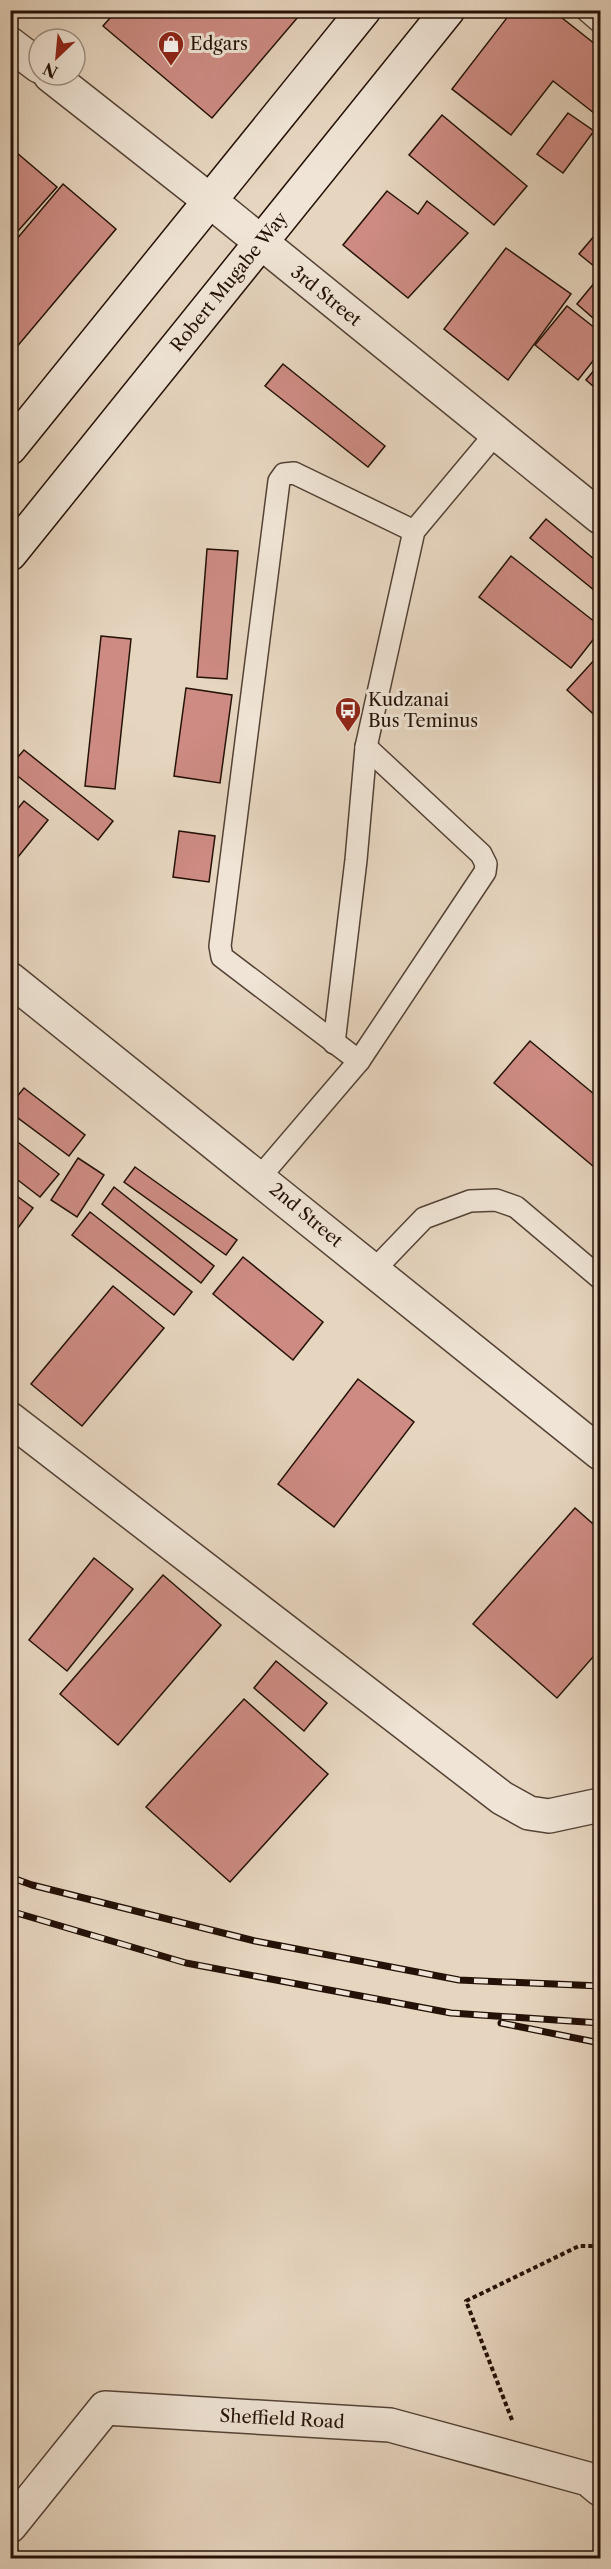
<svg xmlns="http://www.w3.org/2000/svg" width="611" height="2569" viewBox="0 0 611 2569" font-family="'Libre Caslon Text',serif">
	<style>
		.building { fill: #cd8b83; stroke: #241107; stroke-width: 1.5 }
		.lines { fill: none; stroke-linecap: round; stroke-linejoin: round }
		.lane-casing { stroke: #544235; stroke-width: 24 }
		.street-casing { stroke: #544235; stroke-width: 36 }
		.secondary-casing { stroke: #241107; stroke-width: 36 }
		.path { stroke: #241107; stroke-width: 4; stroke-dasharray: 4.5 3; stroke-linecap: butt }
		.lane { stroke: #efe4d5; stroke-width: 21 }
		.street { stroke: #efe4d5; stroke-width: 33 }
		.secondary { stroke: #efe4d5; stroke-width: 33 }
		.rail-casing { stroke: #241107; stroke-width: 7 }
		.rail { stroke: #efe4d5; stroke-width: 4.5; stroke-dasharray: 14; stroke-linecap: butt }
		.labels { text-anchor: middle; dominant-baseline: central; stroke-width: 6; stroke-linejoin: round; paint-order: stroke }
		.poi-label { font-size: 18px; fill: #241107; stroke: #efe4d5; text-anchor: start }
		.street-label { font-size: 18px; fill: #241107; stroke: #efe4d5 }
	</style>
	<rect width="100%" height="100%" fill="#e6d5bf"/>
	<filter id="stains"><feTurbulence type="fractalNoise" baseFrequency=".00333" numOctaves="4"/><feColorMatrix values="0 0 0 0 .2 0 0 0 0 .09 0 0 0 0 .02 0 0 0 .5 -.17"/></filter>
	<radialGradient id="worn" r=".72"><stop offset=".6" stop-color="#630" stop-opacity="0"/><stop offset="1" stop-color="#630" stop-opacity=".3"/></radialGradient>
	<!-- building -->
	<g class="building">
		<path d="M117,10H304L212,118L103,26Z"/>
		<path d="M513,10H552L600,48V105L594,113L553,81L511,135L452,89Z"/>
		<path d="M568,113L594,131L563,173L537,154Z"/>
		<path d="M442,115L527,186L494,225L409,155Z"/>
		<path d="M10,147L57,187L10,240Z"/>
		<path d="M63,184L116,229L10,355V247Z"/>
		<path d="M387,191L418,214L427,201L468,233L408,298L343,245Z"/>
		<path d="M600,229V271L579,254Z"/>
		<path d="M506,248L571,294L508,380L444,329Z"/>
		<path d="M600,276V324L577,304Z"/>
		<path d="M567,306L600,332V352L578,380L535,345Z"/>
		<path d="M600,363V392L586,380Z"/>
		<path d="M283,364L385,446L368,467L265,386Z"/>
		<path d="M546,519L600,564V595L530,538Z"/>
		<path d="M207,549L238,551L227,679L197,677Z"/>
		<path d="M511,556L600,626V631L571,668L479,597Z"/>
		<path d="M101,636L131,639L115,789L85,786Z"/>
		<path d="M596,658L600,662V720L567,690Z"/>
		<path d="M186,688L232,695L220,783L174,776Z"/>
		<path d="M24,750L113,821L98,840L10,770V766Z"/>
		<path d="M24,801L48,820L18,857L10,851V818Z"/>
		<path d="M179,831L215,836L209,882L173,877Z"/>
		<path d="M530,1041L600,1099V1172L494,1083Z"/>
		<path d="M24,1088L85,1135L69,1156L10,1112V1105Z"/>
		<path d="M10,1136L59,1174L40,1197L10,1174Z"/>
		<path d="M78,1158L104,1175L77,1217L51,1200Z"/>
		<path d="M135,1167L237,1240L226,1255L124,1182Z"/>
		<path d="M114,1187L214,1266L201,1283L102,1204Z"/>
		<path d="M10,1191L33,1208L18,1228L10,1222Z"/>
		<path d="M90,1212L192,1292L174,1315L72,1235Z"/>
		<path d="M243,1257L323,1322L293,1360L213,1294Z"/>
		<path d="M113,1286L164,1328L82,1426L31,1384Z"/>
		<path d="M358,1379L414,1422L334,1527L278,1484Z"/>
		<path d="M575,1508L600,1530V1649L557,1698L473,1624Z"/>
		<path d="M94,1558L133,1589L67,1671L29,1640Z"/>
		<path d="M163,1575L221,1625L118,1745L60,1694Z"/>
		<path d="M276,1661L327,1703L304,1731L254,1688Z"/>
		<path d="M244,1699L328,1774L230,1882L146,1807Z"/>
	</g>
	<g class="lines">
		<!-- lane casing -->
		<g class="lane-casing">
			<g id="lane">
				<path d="M586,10L600,22"/>
				<path d="M334,1043L356,860L366,747L414,531L496,433"/>
				<path d="M359,1061L222,957L220,946L279,481L284,474L294,473L414,531"/>
				<path d="M260,1177L359,1061L485,872L486,864L481,854L366,747"/>
				<path d="M373,1271L424,1218L470,1201L496,1200L516,1207L600,1278"/>
			</g>
		</g>
		<!-- street casing -->
		<g class="street-casing">
			<g id="street">
				<path d="M10,44L39,66"/>
				<path d="M50,75L209,200L600,517"/>
				<path d="M10,979L600,1453"/>
				<path d="M10,1419L502,1798L529,1813L549,1816L600,1805"/>
				<path d="M10,2526L105,2408L390,2425L588,2479L600,2489"/>
			</g>
		</g>
		<!-- secondary casing -->
		<g class="secondary-casing">
			<g id="secondary">
				<path d="M10,448L364,10"/>
				<path d="M10,554L448,10"/>
			</g>
		</g>
		<!-- path -->
		<path class="path" d="M512,2420L466,2301L579,2246H600"/>
		<!-- lane -->
		<use href="#lane" class="lane"/>
		<!-- street -->
		<use href="#street" class="street"/>
		<!-- secondary -->
		<use href="#secondary" class="secondary"/>
		<!-- rail casing -->
		<g class="rail-casing">
			<g id="rail">
				<path d="M10,1877L32,1885L255,1941L459,1980L600,1986"/>
				<path d="M10,1911L186,1963L451,2013L600,2023"/>
				<path d="M501,2023L600,2043"/>
			</g>
		</g>
		<!-- rail -->
		<use href="#rail" class="rail"/>
	</g>
	<!-- icons -->
	<defs>
		<g id="shop-pin" transform="scale(1.35)"><path d="M0 17L-7.5 6A9.5 9.5 0 1 1 7.5 6Z" fill="#8f2418" stroke="#efe4d5"/><path d="M-5-2.5h2.3a2.7 3.5 0 0 1 5.4 0H5L5.5 6h-11ZM-1.5-2.5h3a1.5 2.3 0 0 0-3 0Z" fill="#fff"/></g>
		<g id="bus-pin" transform="scale(1.35)"><path d="M0 17L-7.5 6A9.5 9.5 0 1 1 7.5 6Z" fill="#8f2418" stroke="#efe4d5"/><path d="M-5-6H5V4H4V6H2V4H-2V6H-4V4H-5ZM-3.5-4V0h7V-4ZM-3.5 1.2v1.5H-2V1.2ZM2 1.2v1.5H3.5V1.2Z" fill="#fff"/></g>
	</defs>
	<g fill-rule="evenodd">
		<use href="#shop-pin" x="171" y="44"/>
		<use href="#bus-pin" x="348" y="710"/>
	</g>
	<g class="labels">
		<!-- poi labels -->
		<g class="poi-label">
			<text x="190" y="44">Edgars</text>
			<text x="368" y="700">Kudzanai<tspan x="368" dy="21">Bus Teminus</tspan></text>
		</g>
		<!-- street labels -->
		<g class="street-label">
			<text transform="translate(229 282) rotate(-51)">Robert Mugabe Way</text>
			<text transform="translate(326 296) rotate(39)">3rd Street</text>
			<text transform="translate(306 1215) rotate(40)">2nd Street</text>
			<text transform="translate(282 2419) rotate(3)">Sheffield Road</text>
		</g>
	</g>
	<!-- margin -->
	<rect width="611" height="2569" fill="none" stroke="#e6d5bf" stroke-width="36"/>
	<rect x="12" y="12" width="587" height="2545" fill="none" stroke="#241107" stroke-width="3"/>
	<rect x="18" y="18" width="575" height="2533" fill="none" stroke="#241107" stroke-width="1.5"/>
	<!-- north arrow -->
	<g transform="translate(57 57) rotate(206)"><circle r="28" fill="#efe4d5" stroke="#9e9083" stroke-width="1.5"/>
	<path d="M0-4.5L10 22L0 15L-10 22Z" fill="#8f2418"/>
	<text y="-9" font-size="16" font-weight="bold" text-anchor="middle" fill="#241107">N</text>
	</g>
	<rect width="100%" height="100%" filter="url(#stains)"/>
	<rect width="100%" height="100%" fill="url(#worn)"/>
</svg>
